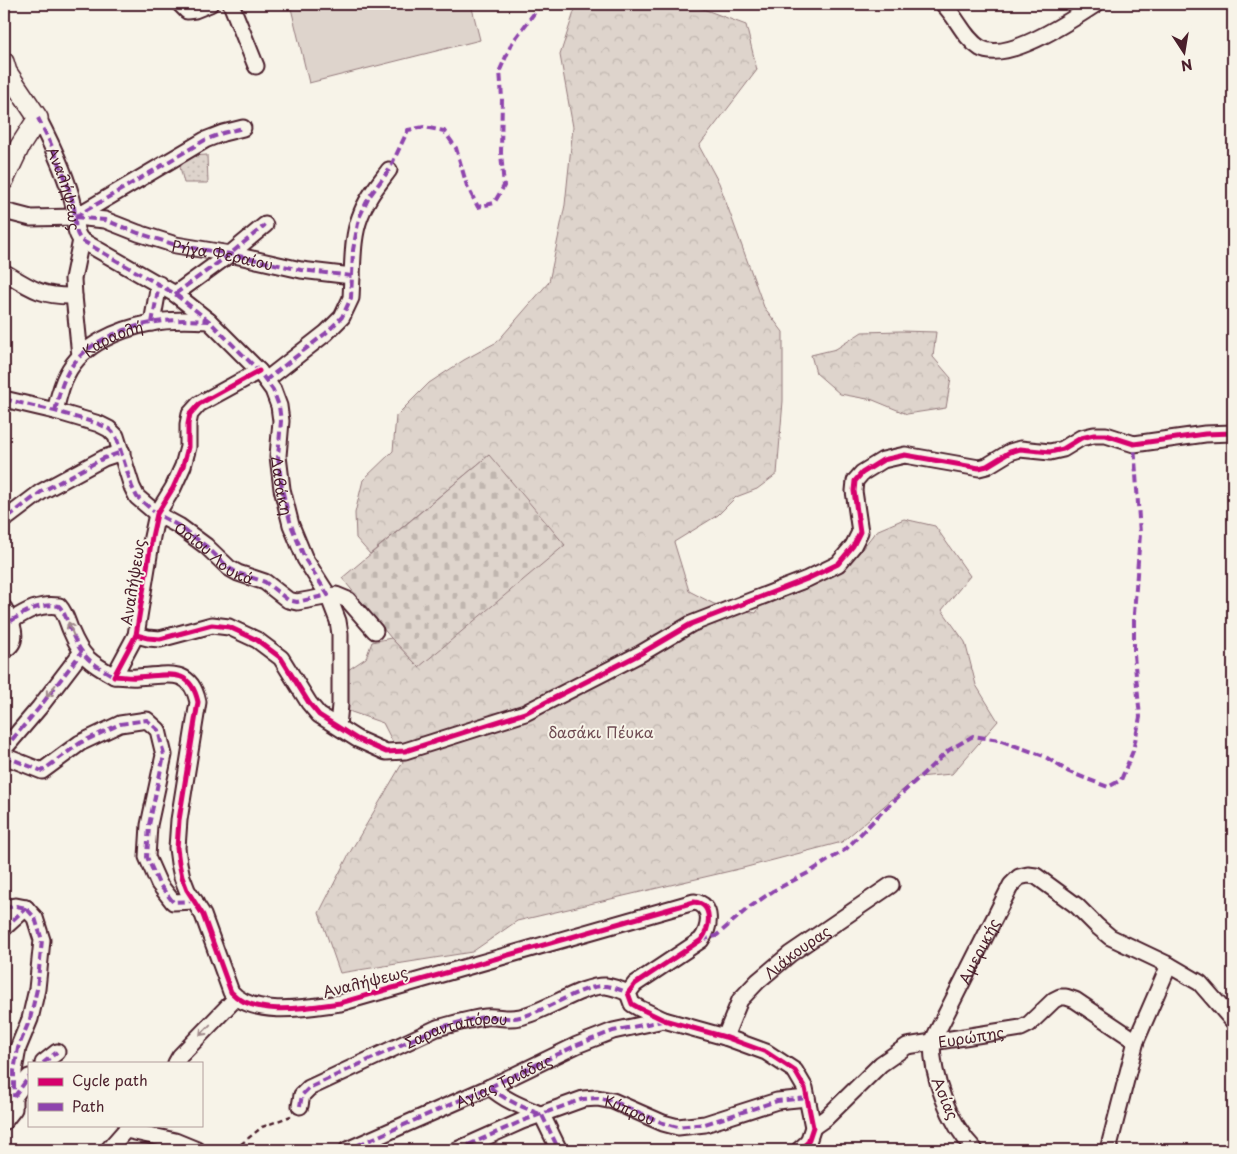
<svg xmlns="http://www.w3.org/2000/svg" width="1237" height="1154" viewBox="0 0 1237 1154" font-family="'Playpen Sans',sans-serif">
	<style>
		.green { fill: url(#green-dots); stroke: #947a7c }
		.forest { fill: url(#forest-crowns); stroke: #947a7c }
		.cemetery { fill: url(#cemetery-stones); stroke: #947a7c }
		.pitch { fill: #ded4cc; stroke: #947a7c }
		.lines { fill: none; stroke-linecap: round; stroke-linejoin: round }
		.minor-casing { stroke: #4a1f2b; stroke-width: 19 }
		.major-casing { stroke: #4a1f2b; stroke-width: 22 }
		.path { stroke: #4a1f2b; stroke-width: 2.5; stroke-dasharray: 5 4; stroke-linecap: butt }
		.minor { stroke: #f7f3e8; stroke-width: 15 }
		.major { stroke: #f7f3e8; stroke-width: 19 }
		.quiet { stroke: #8e44ad; stroke-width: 4; stroke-dasharray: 8 4; stroke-linecap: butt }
		.cycleway-casing { stroke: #f7f3e8; stroke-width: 8 }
		.cycleway { stroke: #d6006c; stroke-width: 5 }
		.oneway { stroke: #a0898a }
		.labels { text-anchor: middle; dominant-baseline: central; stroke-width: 4; stroke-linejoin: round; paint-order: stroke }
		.street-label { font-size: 15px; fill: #4a1f2b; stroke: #f7f3e8 }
		.park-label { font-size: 15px; fill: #6f4c53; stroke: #f7f3e8 }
	</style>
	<defs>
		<pattern id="green-dots" width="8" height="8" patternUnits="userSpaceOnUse" patternTransform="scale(1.25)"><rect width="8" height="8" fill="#ded4cc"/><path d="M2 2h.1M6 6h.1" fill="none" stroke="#c0b6af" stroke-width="1.8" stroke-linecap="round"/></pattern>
		<pattern id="forest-crowns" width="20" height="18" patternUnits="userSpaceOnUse" patternTransform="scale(1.25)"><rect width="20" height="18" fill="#ded4cc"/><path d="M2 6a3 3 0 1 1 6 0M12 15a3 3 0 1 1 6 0" fill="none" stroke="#c0b6af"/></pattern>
		<pattern id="cemetery-stones" width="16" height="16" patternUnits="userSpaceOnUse" patternTransform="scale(1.25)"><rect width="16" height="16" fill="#ded4cc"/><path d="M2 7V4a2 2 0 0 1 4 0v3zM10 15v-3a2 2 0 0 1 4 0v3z" fill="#c0b6af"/></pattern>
	</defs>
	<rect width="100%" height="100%" fill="#f7f3e8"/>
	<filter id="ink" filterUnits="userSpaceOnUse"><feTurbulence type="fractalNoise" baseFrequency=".02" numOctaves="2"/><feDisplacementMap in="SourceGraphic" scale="10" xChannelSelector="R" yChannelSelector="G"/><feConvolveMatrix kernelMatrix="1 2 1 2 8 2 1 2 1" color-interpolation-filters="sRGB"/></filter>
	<g filter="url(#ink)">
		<!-- green -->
		<path class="green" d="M207,155L208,183H184L180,167L190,156Z"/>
		<!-- forest -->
		<g class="forest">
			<path d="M579,4H690L746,25L757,70L699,146L719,183L764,307L783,332V401L777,474L757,489L736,497L718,515L674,542L689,591L714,604L756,613L770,588L806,571L859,553L876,531L904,519L935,526L970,576L942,610L965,642L976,685L998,721L952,774L918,777L842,842L743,868L517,921L472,952L340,973L319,913L349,854L403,762L383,723L343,709L345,672L366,658L372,642L391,638L419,667L489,455L370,554L356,538L355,513L363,480L393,451L396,416L429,383L464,360L497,342L549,282L565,205L573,127L560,55L576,6Z"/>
			<path d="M900,331L936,332L933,357L951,378L946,408L907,414L873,400L840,394L816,373L811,355L836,349L862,332Z"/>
		</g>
		<!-- cemetery -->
		<path class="cemetery" d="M489,455L565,545L419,667L391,638L342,578Z"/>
		<!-- pitch -->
		<path class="pitch" d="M290,4H471L480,40L309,83Z"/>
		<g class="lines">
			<!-- minor casing -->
			<g class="minor-casing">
				<g id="minor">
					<path d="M180,4L187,11L195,10L210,4"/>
					<path d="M231,4L256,66"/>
					<path d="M943,4C957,17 963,37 980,48C1007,64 1073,19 1096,4"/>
					<path id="s1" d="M38,118C51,143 68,180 74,207C76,219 73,230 81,240L175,294L209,321L259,371L273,390L279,406L281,421L278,456L282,489L291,525L305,559L328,595L338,621L340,634V705L338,726"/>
					<path id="s2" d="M4,211L31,218L75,217L105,220L138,233L176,245L230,254L301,270L352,276L351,298L342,317L326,333L266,380"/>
					<path d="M75,217L205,140L223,133L243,128"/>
					<path d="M4,272C30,288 42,297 74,296L73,279L81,240"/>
					<path d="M352,276C353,257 353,235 360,217C366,199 378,185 389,170"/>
					<path d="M175,294L230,254L265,225"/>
					<path d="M74,296L80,356"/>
					<path d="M152,323L159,284"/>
					<path d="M259,371L199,404L190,414L188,424V447L183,466L173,488L157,514L152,537L136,635L114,676C121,676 130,678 137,677C165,676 190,665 198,702L179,820L177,848L179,863L182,877L187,890L203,915L231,992C254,1018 310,1007 340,1003L694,902C714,904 710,928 701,940L635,984L628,993L632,1004L639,1008L664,1020L725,1037L766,1052L795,1071L805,1088L813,1127L808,1142L799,1150"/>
					<path d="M4,399L55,411L99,424L109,429L116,436L132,487L137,497L157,514L179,526L206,546L229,568L238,573L265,582L288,600L297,602L336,595L348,600L375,631"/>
					<path id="s3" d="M55,411C58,399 61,385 67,374C82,344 120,329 151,323C169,319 190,320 209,321"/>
					<path d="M8,517L41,492L104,458L122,452"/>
					<path d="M4,608C11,621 22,641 4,650"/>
					<path d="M11,621C26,611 40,603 59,606C66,614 67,622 71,631C82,657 89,662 114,676"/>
					<path d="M136,635L148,638L160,639L212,625L229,627L257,640L281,658L309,703L319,715L357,739L386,752L405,751L525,713L640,654L691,624L807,579L838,564L853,546L860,532L854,491L855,481L862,473L883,460L905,455L979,468L987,466L1010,452L1020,449L1050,452L1063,449L1081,438L1094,435H1106L1134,444L1205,434L1233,433"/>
					<path d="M4,749L39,708L81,653"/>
					<path d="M4,756L42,771L80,743L120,724L147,720L158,730L164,755L149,825L147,857L159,884L173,902L195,901"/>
					<path d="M4,908L16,906L26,908L35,918L42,940L37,989L30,1019L18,1048L14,1071V1109L4,1122"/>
					<path d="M4,928L26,908"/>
					<path id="s4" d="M725,1037L740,1000L758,981L790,954L891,885"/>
					<path d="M43,1063L57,1052"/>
					<path d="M176,1063L180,1056L236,998"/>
					<path d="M490,1087C506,1101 523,1107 542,1115L559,1150"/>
					<path d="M14,1097L29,1077"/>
					<path d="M300,1106L302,1095L309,1088L437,1028C453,1024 469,1019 486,1017C497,1016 508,1020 520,1017C545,1012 583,984 606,986C614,987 621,990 628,993"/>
					<path id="s5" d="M813,1127L826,1118L881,1064L907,1046L1021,1028L1029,1024L1054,1000L1060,997H1066L1075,1000L1136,1041"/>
					<path d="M126,1130L175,1141L197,1150"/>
					<path d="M108,1150L130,1125"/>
					<path id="s6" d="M347,1150L490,1087L577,1045L613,1031L664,1020"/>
					<path id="s7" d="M457,1150L522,1121L583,1099L597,1098L613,1101L663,1123L678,1127L705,1124L777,1101L807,1098"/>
					<path id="s8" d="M975,1150C949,1123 932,1078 932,1042L1011,885L1019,877L1028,875L1036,876L1077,906L1097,926L1110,937L1169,965L1200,983L1233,1021"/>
					<path d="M1108,1150L1136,1041L1169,965"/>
				</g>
			</g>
			<!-- major casing -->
			<g class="major-casing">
				<path id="major" d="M4,62L7,72L38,118L20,146L4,180"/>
			</g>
			<!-- path -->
			<path class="path" d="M234,1150L262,1127L291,1116"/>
			<!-- minor -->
			<use href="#minor" class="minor"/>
			<!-- major -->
			<use href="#major" class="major"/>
			<!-- quiet -->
			<g class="quiet">
				<path d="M75,217L105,220L138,233L176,245L230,254L301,270L352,276L351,298L342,317L326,333L266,380"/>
				<path d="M75,217L205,140L223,133L243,128"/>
				<path d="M352,276L353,250L359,218L369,197L389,170L408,130L424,127L444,131L456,148L467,186L478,207L494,203L504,186L501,153L502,98L500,70L512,43L541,4"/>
				<path d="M175,294L230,254L265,225"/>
				<path d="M152,323L159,284"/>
				<path id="s9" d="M4,399L55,411L99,424L109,429L116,436L132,487L137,497L157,514L179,526L206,546L229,568L238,573L265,582L288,600L297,602L328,595L305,559L291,525L282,489L278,456L281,421L279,406L273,390L259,371L209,321L175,294L81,240C73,230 76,219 74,207C68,180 51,143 38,118"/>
				<path d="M55,411C58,399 61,385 67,374C82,344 120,329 151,323C169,319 190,320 209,321"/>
				<path d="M8,517L41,492L104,458L122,452"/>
				<path d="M11,621C26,611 40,603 59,606C66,614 67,622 71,631C82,657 89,662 114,676"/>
				<path d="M4,749L39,708L81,653"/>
				<path d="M4,756L42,771L80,743L120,724L147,720L158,730L164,755L149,825L147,857L159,884L173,902L195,901"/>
				<path d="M4,908L16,906L26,908L35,918L42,940L37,989L30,1019L18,1048L14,1071V1097"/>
				<path d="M4,928L26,908"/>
				<path d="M701,940L716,936L747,909L773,891L808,873L846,849L885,809L949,750L973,736L999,740L1044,756L1069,772L1108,787L1121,780L1133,751L1140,717L1134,655V614L1140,534L1134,444"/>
				<path d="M43,1063L57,1052"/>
				<path d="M490,1087C506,1101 523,1107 542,1115L559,1150"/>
				<path d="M14,1097L29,1077"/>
				<path id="s10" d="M300,1106L302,1095L309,1088L437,1028C453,1024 469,1019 486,1017C497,1016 508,1020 520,1017C545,1012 583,984 606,986C614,987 621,990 628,993"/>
				<path d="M347,1150L490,1087L577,1045L613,1031L662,1021"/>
				<path d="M457,1150L522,1121L583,1099L597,1098L613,1101L663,1123L678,1127L705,1124L777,1101L807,1098"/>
			</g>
			<!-- cycleway casing -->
			<g class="cycleway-casing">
				<g id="cycleway">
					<path d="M259,371L199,404L190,414L188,424V447L183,466L173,488L157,514L152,537L136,635L114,676C121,676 130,678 137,677C165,676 190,665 198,702L179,820L177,848L179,863L182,877L187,890L203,915L231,992C254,1018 310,1007 340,1003L694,902C714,904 710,928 701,940L635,984L628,993L632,1004L639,1008L664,1020L725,1037L766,1052L795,1071L805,1088L813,1127L808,1142L799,1150"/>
					<path d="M136,635L148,638L160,639L212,625L229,627L257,640L281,658L309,703L319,715L357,739L386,752L405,751L525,713L640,654L691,624L807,579L838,564L853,546L860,532L854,491L855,481L862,473L883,460L905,455L979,468L987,466L1010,452L1020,449L1050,452L1063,449L1081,438L1094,435H1106L1134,444L1205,434L1233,433"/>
				</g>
			</g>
			<!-- cycleway -->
			<use href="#cycleway" class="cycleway"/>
		</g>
		<!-- one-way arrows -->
		<defs><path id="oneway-shaft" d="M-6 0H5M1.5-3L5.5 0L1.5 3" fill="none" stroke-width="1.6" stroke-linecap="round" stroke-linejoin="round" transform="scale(1.25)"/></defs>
		<g class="oneway">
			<use href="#oneway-shaft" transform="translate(71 629) rotate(-111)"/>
			<use href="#oneway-shaft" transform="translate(51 691) rotate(126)"/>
			<use href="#oneway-shaft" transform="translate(205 1030) rotate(134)"/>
		</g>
	</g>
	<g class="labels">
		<!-- street labels -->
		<g class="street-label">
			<text stroke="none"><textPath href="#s1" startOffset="76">Αναλήψεως</textPath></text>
			<text stroke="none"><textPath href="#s2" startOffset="225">Ρήγα Φεραίου</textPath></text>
			<text stroke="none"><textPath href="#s3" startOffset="99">Καραολή</textPath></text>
			<text stroke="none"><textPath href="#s1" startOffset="474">Δαβάκη</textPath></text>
			<text stroke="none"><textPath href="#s9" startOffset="280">Οσίου Λουκά</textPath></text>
			<text transform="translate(132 582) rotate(-81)">Αναλήψεως</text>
			<text stroke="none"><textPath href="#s8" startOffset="221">Αμερικής</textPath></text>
			<text stroke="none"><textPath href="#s4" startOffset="115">Λιάκουρας</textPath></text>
			<text transform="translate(365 981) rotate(-14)">Αναλήψεως</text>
			<text stroke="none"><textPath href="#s10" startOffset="181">Σαρανταπόρου</textPath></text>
			<text stroke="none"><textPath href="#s5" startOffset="189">Ευρώπης</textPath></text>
			<text stroke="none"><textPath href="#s6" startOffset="171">Αγίας Τριάδας</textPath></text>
			<text transform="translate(946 1098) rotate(67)">Ασίας</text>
			<text stroke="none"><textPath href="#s7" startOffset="185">Κύπρου</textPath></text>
		</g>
		<!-- park labels -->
		<g class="park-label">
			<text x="601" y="731">δασάκι Πέυκα</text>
		</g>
	</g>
	<!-- margin -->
	<rect width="1237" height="1154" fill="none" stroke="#f7f3e8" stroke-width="20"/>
	<rect x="10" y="10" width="1217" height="1134" fill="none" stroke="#4a1f2b" stroke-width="2" filter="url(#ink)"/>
	<!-- legend -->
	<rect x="28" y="1062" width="175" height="65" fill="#f7f3e8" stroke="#b29e9c"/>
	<rect x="38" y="1078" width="25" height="8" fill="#d6006c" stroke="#b29e9c"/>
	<text x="72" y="1086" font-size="15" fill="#4a1f2b">Cycle path</text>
	<rect x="38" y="1103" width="25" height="8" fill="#8e44ad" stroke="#b29e9c"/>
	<text x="72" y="1112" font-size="15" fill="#4a1f2b">Path</text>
	<!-- north arrow -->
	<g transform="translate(1184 52) rotate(168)" stroke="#f7f3e8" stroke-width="4" paint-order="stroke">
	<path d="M0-4L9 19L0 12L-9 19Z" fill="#4a1f2b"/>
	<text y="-8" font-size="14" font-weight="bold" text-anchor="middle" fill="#4a1f2b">N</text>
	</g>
</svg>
